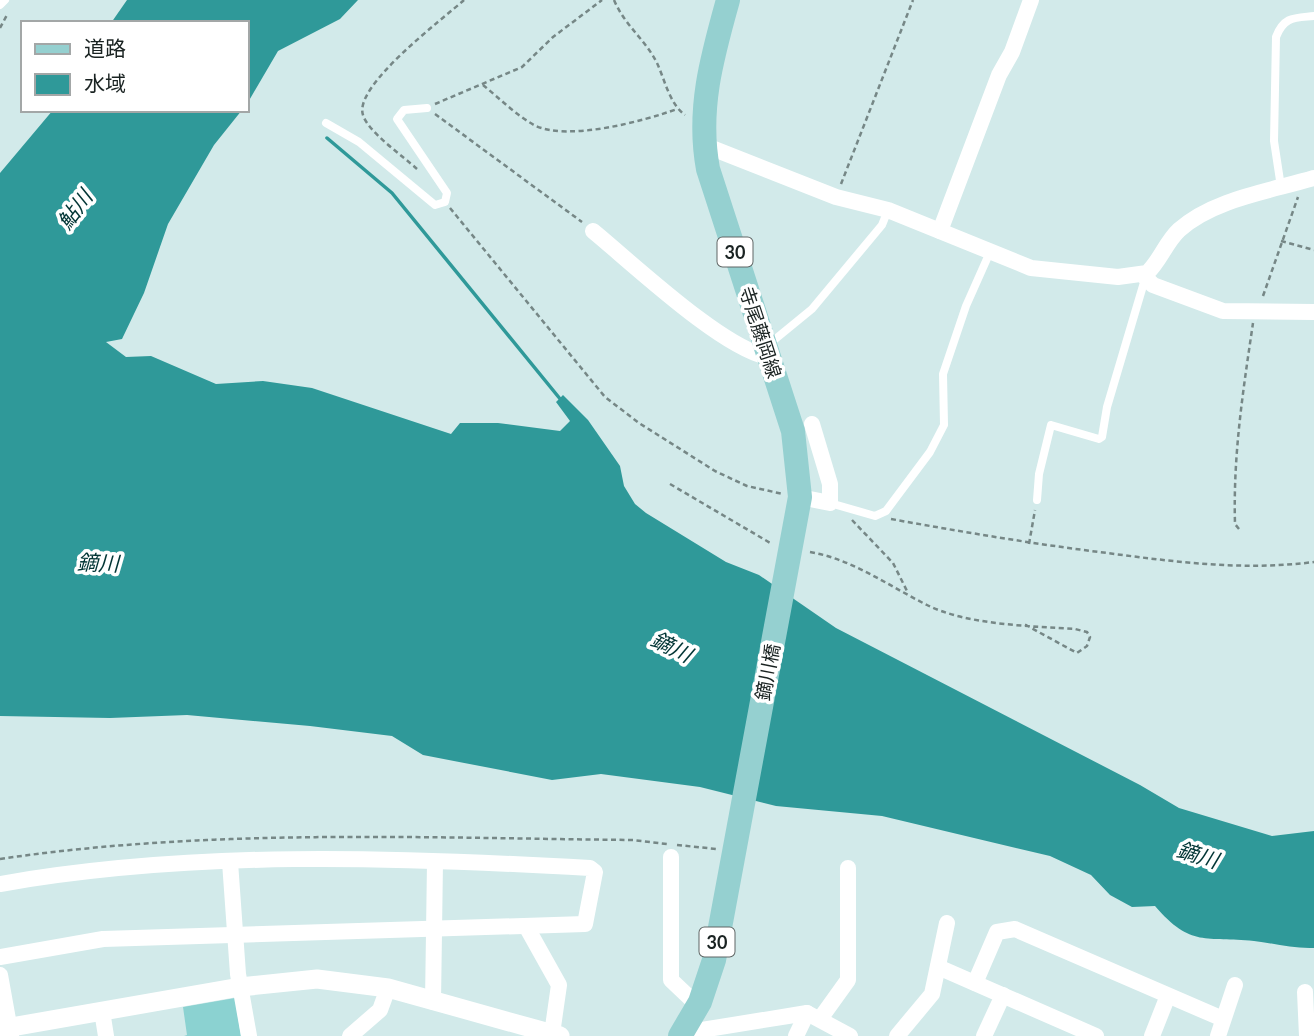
<svg xmlns="http://www.w3.org/2000/svg" width="1314" height="1036" viewBox="0 0 1314 1036" font-family="Lato,'Noto Sans JP',sans-serif">
	<style>
		.green { fill: #8bd2d1 }
		.water { fill: #2f9999 }
		.lines { fill: none; stroke-linecap: round; stroke-linejoin: round }
		.stream { stroke: #2f9999; stroke-width: 3.5 }
		.path { stroke: #768786; stroke-width: 2.5; stroke-dasharray: 5 3.5; stroke-linecap: butt }
		.service { stroke: #fff; stroke-width: 8 }
		.minor { stroke: #fff; stroke-width: 16 }
		.tertiary { stroke: #fff; stroke-width: 19 }
		.primary { stroke: #95d0d0; stroke-width: 24 }
		.labels { text-anchor: middle; dominant-baseline: central; stroke-width: 7; stroke-linejoin: round; paint-order: stroke }
		.shield { fill: #fff; stroke: #5f6564; stroke-width: 2 }
		.shield-label { font-size: 18px; font-weight: bold; fill: #1a2322 }
		.street-label { font-size: 19px; fill: #1a2322; stroke: #fff }
		.water-label { font-size: 21px; font-style: italic; fill: #023535; stroke: #fff }
	</style>
	<rect width="100%" height="100%" fill="#d2eaea"/>
	<!-- green -->
	<path class="green" d="M235,998L241,1036H184L187,1035L183,1007Z"/>
	<!-- water -->
	<g class="water">
		<path d="M127,0H358L340,19L278,51L247,104V23H111Z"/>
		<path d="M53,110H242L214,145L168,224L144,293L122,339L106,342L126,357L151,356L216,384L263,381L312,388L451,434L460,423H498L560,431L570,421L556,402L563,395L588,420L620,466L624,486L635,504L646,513L726,562L759,575L836,628L1140,785L1179,808L1272,836L1314,831V948C1294,949 1273,943 1254,941C1206,936 1191,948 1155,906L1132,907L1110,895L1091,875L1050,856L882,816L776,806L700,787L601,774L552,780L423,755L392,736L310,726L187,715L110,718L0,716V173Z"/>
	</g>
	<g class="lines">
		<!-- stream -->
		<path class="stream" d="M327,138L392,193L561,400"/>
		<!-- path -->
		<g class="path">
			<path d="M614,0C625,26 645,39 657,63C665,80 669,103 685,115"/>
			<path d="M0,28L8,13"/>
			<path d="M483,85C499,98 516,115 534,125C567,142 644,121 677,109"/>
			<path d="M435,104L522,67L553,37L602,0"/>
			<path d="M435,114L582,222"/>
			<path d="M417,169C403,156 368,132 363,115C353,86 443,19 464,0"/>
			<path d="M841,184L913,0"/>
			<path d="M450,208L605,397L639,423L715,471L747,486L783,494"/>
			<path d="M1281,241L1314,250"/>
			<path d="M1263,296L1298,197"/>
			<path d="M670,484L772,544"/>
			<path d="M891,519C963,532 1034,544 1107,553C1176,562 1244,571 1314,562"/>
			<path d="M852,520L893,563L907,591"/>
			<path d="M1239,529L1235,524C1233,455 1243,391 1253,323"/>
			<path d="M1029,544L1035,510"/>
			<path d="M810,552C852,559 889,586 927,605C967,625 1030,626 1075,629L1087,632L1090,637L1087,646L1077,653L1024,624"/>
			<path d="M677,845L716,849"/>
			<path d="M0,859C210,828 422,838 633,840L667,844"/>
		</g>
		<!-- service -->
		<g class="service">
			<path d="M0,5L5,0"/>
			<path d="M326,123L359,142L435,205L445,202L447,193L397,119L404,110L427,108"/>
			<path d="M1281,187L1274,141L1276,37C1284,16 1295,18 1314,16"/>
			<path d="M768,345L812,309L882,225L888,210"/>
			<path d="M1037,500L1039,474L1051,425L1099,439L1102,437L1107,407L1145,279"/>
			<path d="M830,503L875,516L886,511L930,452L944,425L943,374L966,306L990,252"/>
		</g>
		<!-- minor -->
		<g class="minor">
			<path d="M704,145L836,197L888,210L1031,268L1118,277L1147,273C1160,261 1166,242 1179,230C1213,199 1271,191 1314,178"/>
			<path d="M593,231C632,263 724,350 769,357"/>
			<path d="M940,231L999,75L1012,52L1031,0"/>
			<path d="M1143,275L1153,285L1223,311L1314,312"/>
			<path d="M800,497L830,503V484L812,424"/>
			<path d="M671,857V980L691,999L700,1002"/>
			<path d="M230,862L238,974L249,1036"/>
			<path d="M0,884C194,850 394,857 590,868L595,872L585,924L103,939L0,957"/>
			<path d="M526,926L559,985L552,1034"/>
			<path d="M938,967L1096,1036"/>
			<path d="M0,975L11,1036"/>
			<path d="M975,983L997,932L1015,929L1223,1019"/>
			<path d="M1305,992L1307,1036"/>
			<path d="M433,1002L435,862"/>
			<path d="M102,1011L106,1036"/>
			<path d="M820,1019L848,980V868"/>
			<path d="M683,1033L807,1013L850,1036"/>
			<path d="M350,1036L380,1010L388,988"/>
			<path d="M796,1036L807,1013"/>
			<path d="M897,1036L932,994L947,923"/>
			<path d="M984,1036L1003,995"/>
			<path d="M1152,1036L1167,998"/>
			<path d="M1218,1036L1235,985"/>
		</g>
		<!-- tertiary -->
		<path class="tertiary" d="M0,1029L240,987L317,979L388,988L560,1036"/>
		<!-- primary -->
		<path class="primary" d="M680,1036L700,1002L714,960L800,497L793,431L708,169C697,110 712,57 728,0"/>
	</g>
	<g class="labels">
		<!-- shield labels -->
		<g class="shield">
			<rect x="717.5" y="237.5" width="35" height="29" rx="5"/>
			<rect x="699.5" y="927.5" width="35" height="29" rx="5"/>
		</g>
		<g class="shield-label">
			<text x="735" y="252">30</text>
			<text x="717" y="942">30</text>
		</g>
		<!-- street labels -->
		<g class="street-label">
			<text transform="translate(761 332) rotate(72)">寺尾藤岡線</text>
			<text transform="translate(767 672) rotate(-79)">鏑川橋</text>
		</g>
		<!-- water labels -->
		<g class="water-label">
			<text transform="translate(74 209) rotate(-53)">鮎川</text>
			<text transform="translate(98 562) rotate(2)">鏑川</text>
			<text transform="translate(672 646) rotate(26)">鏑川</text>
			<text transform="translate(1198 854) rotate(17)">鏑川</text>
		</g>
	</g>
	<!-- legend -->
	<rect x="21" y="21" width="228" height="91" fill="#ffffff" stroke="#a3a7a7" stroke-width="2"/>
	<rect x="35" y="44" width="35" height="10" fill="#95d0d0" stroke="#a3a7a7" stroke-width="2"/>
	<text x="84" y="56" font-size="21" fill="#1a2322">道路</text>
	<rect x="35" y="74" width="35" height="21" fill="#2f9999" stroke="#a3a7a7" stroke-width="2"/>
	<text x="84" y="91" font-size="21" fill="#1a2322">水域</text>
</svg>
